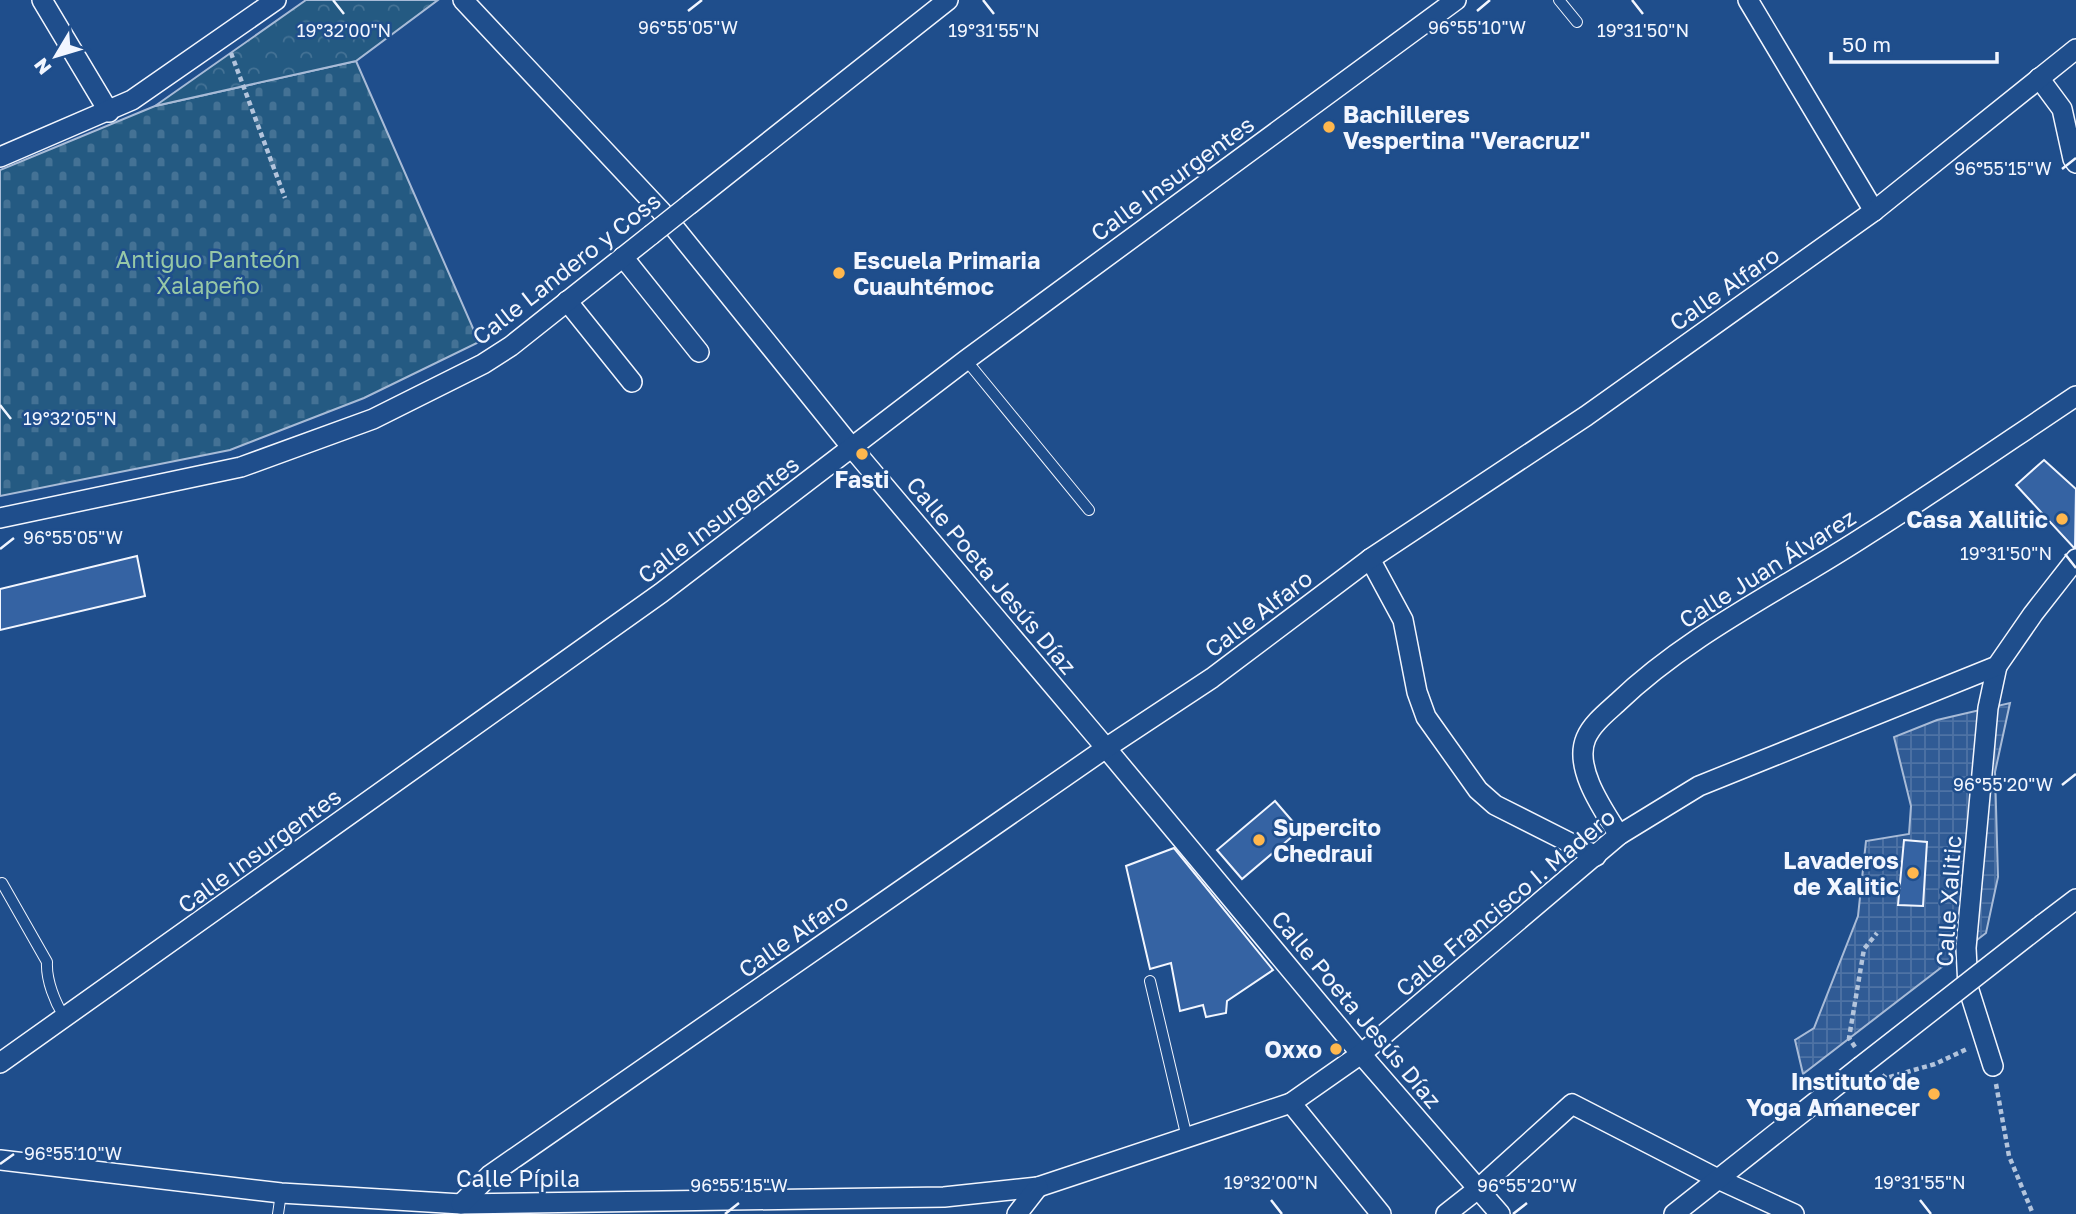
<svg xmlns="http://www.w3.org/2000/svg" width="2076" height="1214" viewBox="0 0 2076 1214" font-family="'Golos Text',sans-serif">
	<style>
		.cemetery { fill: url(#cemetery-stones); stroke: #a8bbd7; stroke-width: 2 }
		.park { fill: url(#park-crowns); stroke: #a8bbd7; stroke-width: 2 }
		.plaza { fill: url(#plaza-grid); stroke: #a8bbd7; stroke-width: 2 }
		.building { fill: #3563a3; stroke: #f2f6ff; stroke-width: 2 }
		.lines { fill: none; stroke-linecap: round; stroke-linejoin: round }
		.lane-casing { stroke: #f2f6ff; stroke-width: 12 }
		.street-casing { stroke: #f2f6ff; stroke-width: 22 }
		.path { stroke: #b3c4dc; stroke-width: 4.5; stroke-dasharray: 5 3.5; stroke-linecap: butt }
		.lane { stroke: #1f4e8c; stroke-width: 10 }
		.street { stroke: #1f4e8c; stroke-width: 19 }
		.street-bridge-casing { stroke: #f2f6ff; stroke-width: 22; stroke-linecap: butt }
		.street-bridge { stroke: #1f4e8c; stroke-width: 19 }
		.ticks { fill: none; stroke: #f2f6ff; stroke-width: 2.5 }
		.poi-dot { fill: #ffb74d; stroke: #1f4e8c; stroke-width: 2.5 }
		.labels { text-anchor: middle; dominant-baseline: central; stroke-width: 5; stroke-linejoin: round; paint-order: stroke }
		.poi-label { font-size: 23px; font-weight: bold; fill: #f2f6ff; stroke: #1f4e8c; text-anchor: end }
		.street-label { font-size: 23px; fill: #f2f6ff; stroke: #1f4e8c }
		.park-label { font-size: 23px; fill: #97c8a6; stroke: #1f4e8c }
		.ticks-label { font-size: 18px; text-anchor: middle; fill: #f2f6ff; stroke: #1f4e8c; stroke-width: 5; stroke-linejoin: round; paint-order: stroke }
	</style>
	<defs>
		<pattern id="cemetery-stones" width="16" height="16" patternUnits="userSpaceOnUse" patternTransform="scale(1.75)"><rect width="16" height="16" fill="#245a82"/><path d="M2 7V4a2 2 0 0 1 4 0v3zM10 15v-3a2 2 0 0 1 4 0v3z" fill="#447295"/></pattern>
		<pattern id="park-crowns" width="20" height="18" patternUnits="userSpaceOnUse" patternTransform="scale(1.75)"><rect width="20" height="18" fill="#245a82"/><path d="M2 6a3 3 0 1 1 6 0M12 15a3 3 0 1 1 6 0" fill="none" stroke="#447295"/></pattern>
		<pattern id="plaza-grid" width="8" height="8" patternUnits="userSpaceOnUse" patternTransform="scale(1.75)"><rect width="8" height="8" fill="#305b95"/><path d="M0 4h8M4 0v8" fill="none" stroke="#4e73a5"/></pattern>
	</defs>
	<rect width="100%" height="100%" fill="#1f4e8c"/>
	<!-- cemetery -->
	<path class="cemetery" d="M356,61L479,342L364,398L230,450L0,496V170L155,106Z"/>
	<!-- park -->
	<path class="park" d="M306,0H438L356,61L155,106Z"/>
	<!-- plaza -->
	<path class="plaza" d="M2010,703L1995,772L1998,877L1986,933L1803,1074L1795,1040L1814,1028L1858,916L1866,841L1909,834L1911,806L1894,737L1937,720Z"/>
	<!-- building -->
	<g class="building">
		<path d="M2044,460L2076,489L2075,549L2016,485Z"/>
		<path d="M137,556L145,596L0,630V589Z"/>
		<path d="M1275,801L1300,830L1242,879L1217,850Z"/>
		<path d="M1904,840L1927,842L1923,906L1898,905Z"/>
		<path d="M1174,848L1273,970L1227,1001L1226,1013L1206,1017L1203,1005L1180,1011L1171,963L1150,969L1126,866Z"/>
	</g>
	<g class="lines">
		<!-- lane casing -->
		<g class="lane-casing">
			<g id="lane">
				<path d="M1559,0L1577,22"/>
				<path d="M966,360L1089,510"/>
				<path d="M2,883L47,962C46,980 55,1003 65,1018"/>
				<path d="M1150,981L1187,1138"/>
				<path d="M278,1214L281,1193"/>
			</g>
		</g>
		<!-- street casing -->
		<g class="street-casing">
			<g id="street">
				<path d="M42,0L109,112"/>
				<path d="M463,0L661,211L853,449L1106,748L1361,1054L1500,1214"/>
				<path d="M1748,0L1874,211"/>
				<path d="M2039,78L2062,109L2073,159L2076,163"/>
				<path d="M0,157L132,100L276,0"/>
				<path d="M690,204L948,0"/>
				<path d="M623,257L699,352"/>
				<path d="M567,301L632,382"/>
				<path d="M0,518L241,467L373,419L483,364L511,346L651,235"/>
				<path d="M1370,559L1403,620L1417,692L1426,717L1478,790L1495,805L1596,856"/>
				<path d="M1619,835C1604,811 1573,768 1586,738C1592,724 1606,713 1617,703C1690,633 1784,589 1868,534C1938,490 2007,442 2076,396"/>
				<path d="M2043,924L2076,899"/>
				<path d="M0,1063L661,593L966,360L1456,0"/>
				<path d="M1993,1066L1968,987L1966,948L1988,708L1997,666"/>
				<path d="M1291,1103L1381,1214"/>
				<path d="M0,1160L281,1193L461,1204L944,1197L1038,1187L1291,1103L1361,1054L1619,835L1699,786L1997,666L2033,614L2076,559"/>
				<path d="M461,1204L490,1175L1106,748L1212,678L1370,559L1586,416L1874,211L2076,49"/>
				<path d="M1017,1214L1038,1187"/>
				<path d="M1446,1214L1479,1188L1572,1104L1718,1179L1794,1214"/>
				<path d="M1674,1214L1860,1067"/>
			</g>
		</g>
		<!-- path -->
		<g class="path">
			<path d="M231,53L285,198"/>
			<path d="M1855,1047L1849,1038L1864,949L1877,933"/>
			<path d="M1882,1075L1886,1078L1935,1064L1969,1048"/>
			<path d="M1996,1084L2009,1156L2033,1214"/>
		</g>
		<!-- lane -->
		<use href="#lane" class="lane"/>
		<!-- street -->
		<use href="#street" class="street"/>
		<!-- street-bridge casing -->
		<g class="street-bridge-casing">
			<g id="street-bridge">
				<path d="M651,235L690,204"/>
				<path d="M1860,1067L2043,924"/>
			</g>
		</g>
		<!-- street-bridge -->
		<use href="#street-bridge" class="street-bridge"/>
	</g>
	<!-- ticks -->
	<path class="ticks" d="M333,0L344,14M983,0L994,14M1632,0L1643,14M688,11L702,0M1477,11L1490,0M2062,169L2076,158M0,405L11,419M0,549L14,538M2065,554L2076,568M2062,785L2076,774M0,1164L14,1154M1271,1200L1282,1214M1920,1200L1931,1214M725,1214L739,1203M1513,1214L1527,1203"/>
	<!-- markers -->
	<g class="poi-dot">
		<circle cx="1329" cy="127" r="7"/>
		<circle cx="839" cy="273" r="7"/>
		<circle cx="862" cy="454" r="7"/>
		<circle cx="2062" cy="519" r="7"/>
		<circle cx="1259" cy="840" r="7"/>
		<circle cx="1913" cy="873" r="7"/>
		<circle cx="1336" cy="1049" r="7"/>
		<circle cx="1934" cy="1094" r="7"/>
	</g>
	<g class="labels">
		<!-- poi labels -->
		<g class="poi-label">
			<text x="1343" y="114" text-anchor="start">Bachilleres<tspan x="1343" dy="26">Vespertina "Veracruz"</tspan></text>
			<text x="853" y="260" text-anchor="start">Escuela Primaria<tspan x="853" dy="26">Cuauhtémoc</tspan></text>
			<text x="862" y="479" text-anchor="middle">Fasti</text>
			<text x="2048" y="519">Casa Xallitic</text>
			<text x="1273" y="827" text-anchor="start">Supercito<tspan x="1273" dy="26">Chedraui</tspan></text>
			<text x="1899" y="860">Lavaderos<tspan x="1899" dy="26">de Xalitic</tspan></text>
			<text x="1322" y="1049">Oxxo</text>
			<text x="1920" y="1081">Instituto de<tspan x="1920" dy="26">Yoga Amanecer</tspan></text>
		</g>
		<!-- street labels -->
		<g class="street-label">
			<text transform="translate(1172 178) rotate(-36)">Calle Insurgentes</text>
			<text transform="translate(566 268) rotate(-38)">Calle Landero y Coss</text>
			<text transform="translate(1724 288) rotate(-35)">Calle Alfaro</text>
			<text transform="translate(718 519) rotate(-37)">Calle Insurgentes</text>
			<text transform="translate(1767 568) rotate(-32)">Calle Juan Álvarez</text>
			<text transform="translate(992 575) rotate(50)">Calle Poeta Jesús Díaz</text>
			<text transform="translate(1258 613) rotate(-37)">Calle Alfaro</text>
			<text transform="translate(259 850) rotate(-36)">Calle Insurgentes</text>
			<text transform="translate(1948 901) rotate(-86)">Calle Xalitic</text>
			<text transform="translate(1505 902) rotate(-40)">Calle Francisco I. Madero</text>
			<text transform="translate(793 935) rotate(-35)">Calle Alfaro</text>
			<text transform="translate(1357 1009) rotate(50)">Calle Poeta Jesús Díaz</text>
			<text x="518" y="1178">Calle Pípila</text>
		</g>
		<!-- park labels -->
		<g class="park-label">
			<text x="208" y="259">Antiguo Panteón<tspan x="208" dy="26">Xalapeño</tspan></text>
		</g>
	</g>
	<g class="ticks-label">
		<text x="688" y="34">96°55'05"W</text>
		<text x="1477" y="34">96°55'10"W</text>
		<text x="344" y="37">19°32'00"N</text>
		<text x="994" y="37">19°31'55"N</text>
		<text x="1643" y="37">19°31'50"N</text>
		<text x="2003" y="175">96°55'15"W</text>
		<text x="70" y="425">19°32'05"N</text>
		<text x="73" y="544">96°55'05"W</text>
		<text x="2006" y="560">19°31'50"N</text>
		<text x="2003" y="791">96°55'20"W</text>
		<text x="73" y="1160">96°55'10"W</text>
		<text x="1271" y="1189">19°32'00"N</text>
		<text x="1920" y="1189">19°31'55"N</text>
		<text x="739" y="1192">96°55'15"W</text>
		<text x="1527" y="1192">96°55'20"W</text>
	</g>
	<!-- north arrow -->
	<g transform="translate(56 56) rotate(232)" stroke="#1f4e8c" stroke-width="5" paint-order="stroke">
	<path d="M0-5L12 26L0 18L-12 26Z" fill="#f2f6ff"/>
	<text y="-10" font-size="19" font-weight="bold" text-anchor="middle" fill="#f2f6ff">N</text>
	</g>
	<!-- scale -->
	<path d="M1831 52v10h166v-10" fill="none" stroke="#f2f6ff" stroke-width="3.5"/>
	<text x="1842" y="52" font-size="21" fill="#f2f6ff" stroke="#1f4e8c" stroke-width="5" paint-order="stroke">50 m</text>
</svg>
